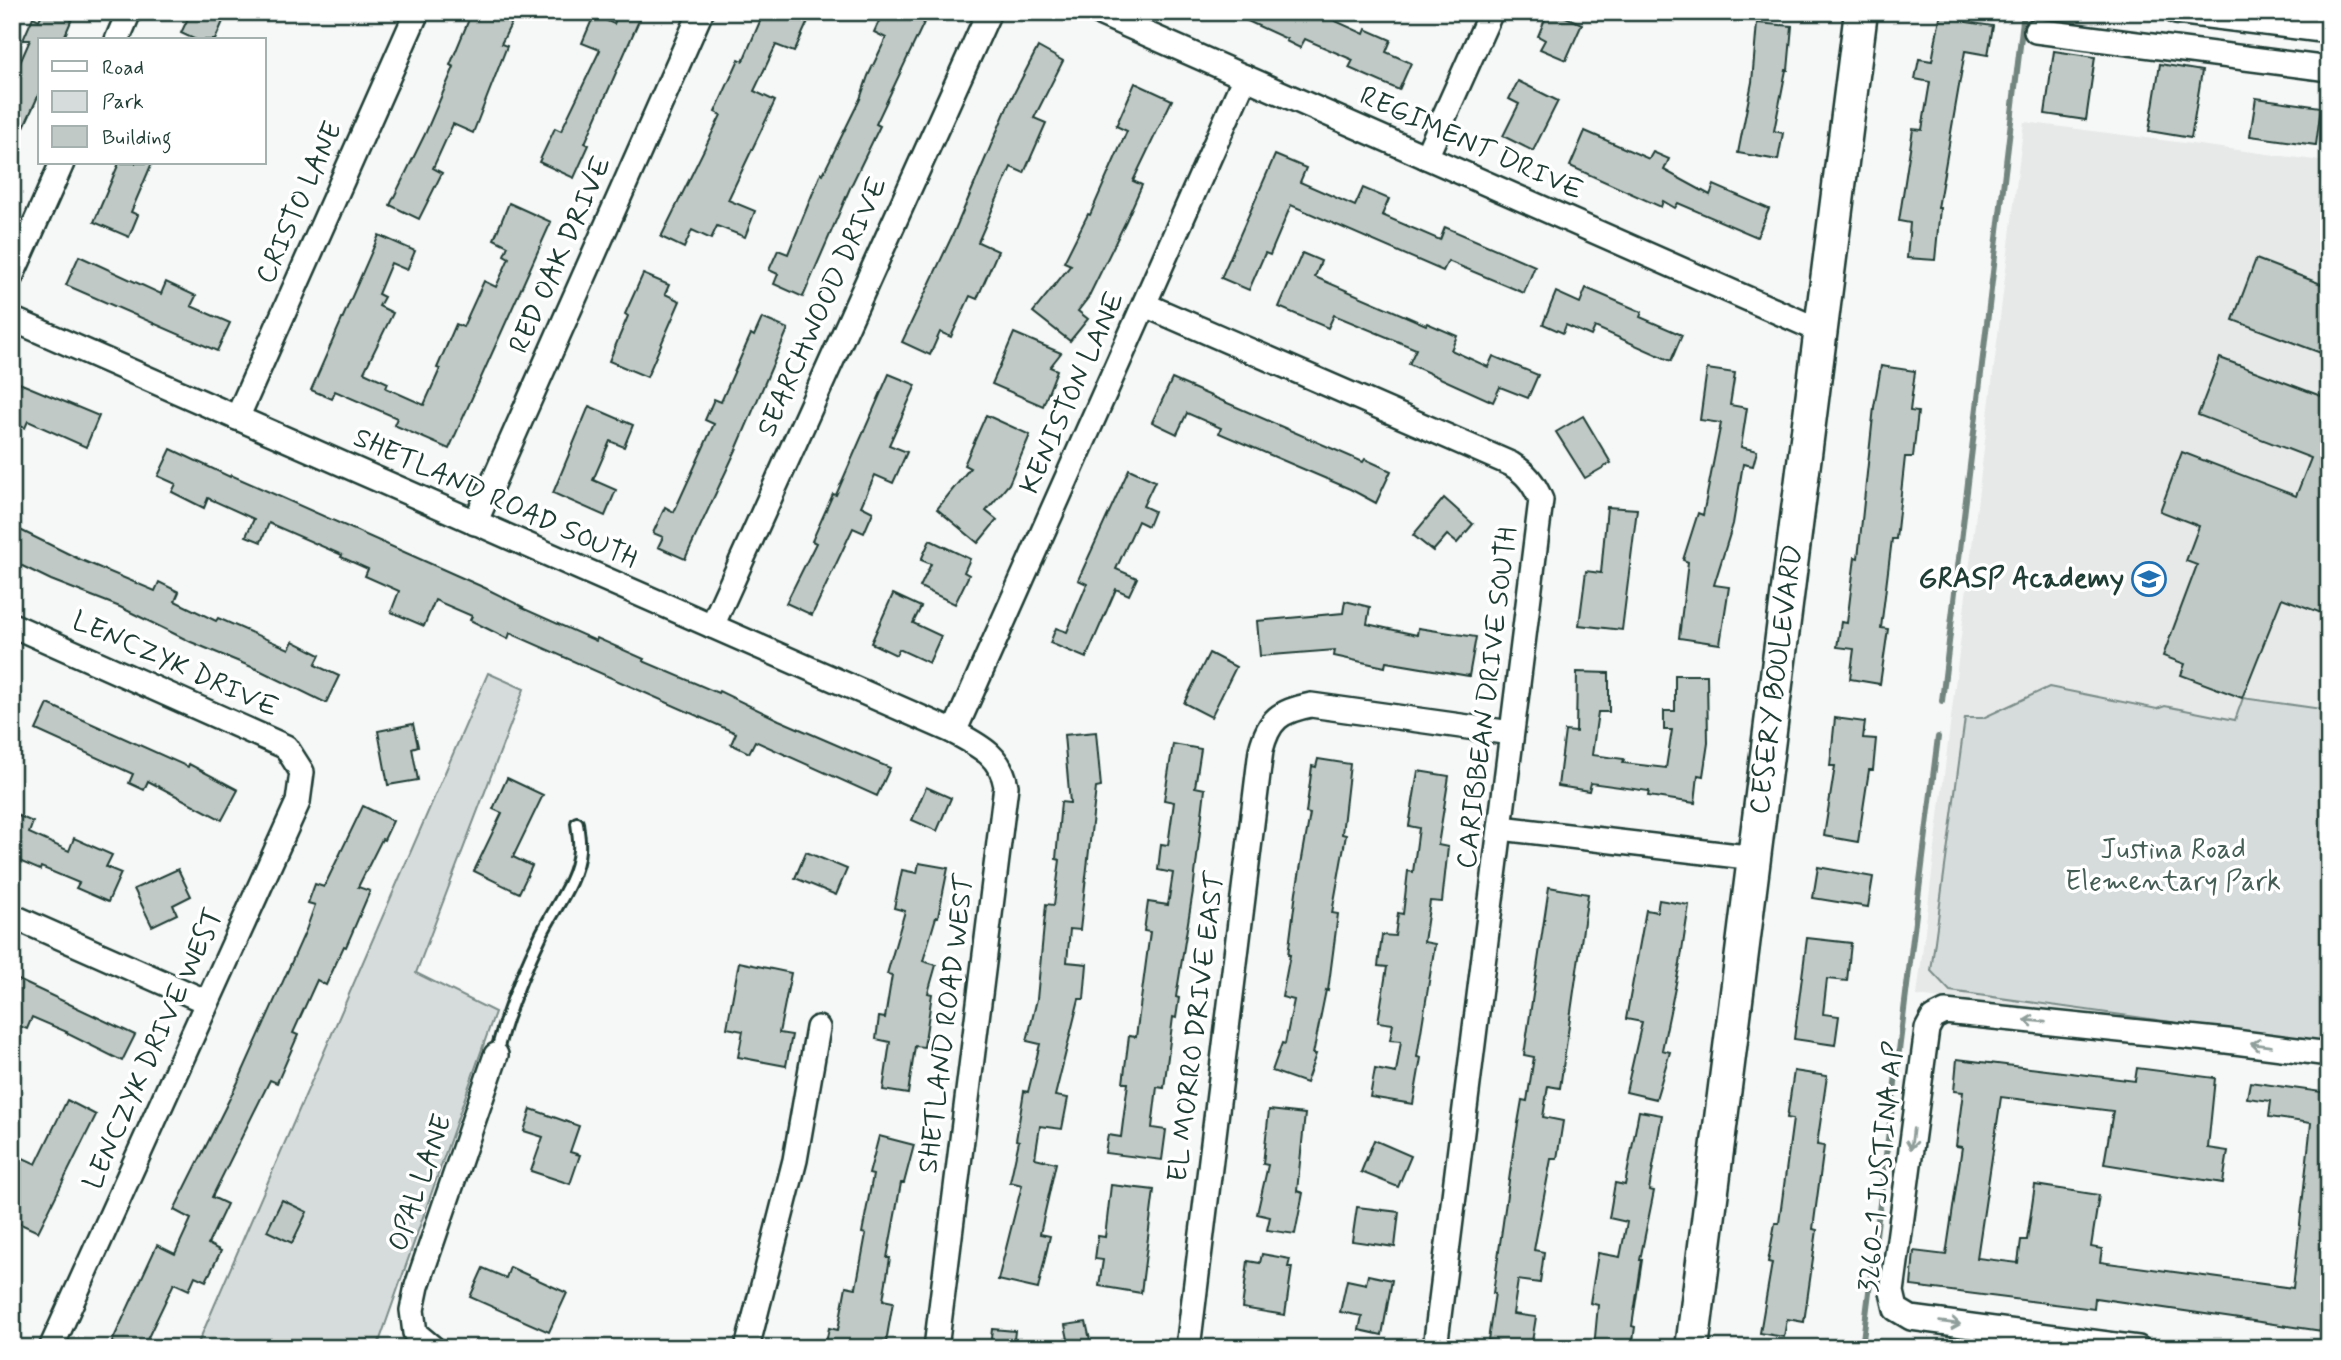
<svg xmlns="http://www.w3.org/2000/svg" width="2341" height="1360" viewBox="0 0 2341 1360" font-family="Mynerve,sans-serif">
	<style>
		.built { fill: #e6e9e8 }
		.green { fill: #d6dcdb; stroke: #7a8c88; stroke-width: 2 }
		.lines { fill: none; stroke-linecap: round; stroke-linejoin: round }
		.stream { stroke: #72857f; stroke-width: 6 }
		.building { fill: #c0c9c6; stroke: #1f3d34; stroke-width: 2 }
		.lane-casing { stroke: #1f3d34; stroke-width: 16 }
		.street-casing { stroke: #1f3d34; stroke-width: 28 }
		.secondary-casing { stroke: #1f3d34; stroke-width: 37 }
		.lane { stroke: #fff; stroke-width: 10 }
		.street { stroke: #fff; stroke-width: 23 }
		.secondary { stroke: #fff; stroke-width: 32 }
		.oneway { stroke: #8f9e9a }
		.labels { text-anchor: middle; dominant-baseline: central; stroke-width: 7; stroke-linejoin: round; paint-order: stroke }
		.street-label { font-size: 28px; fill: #1f3d34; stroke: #fff }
		.poi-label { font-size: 28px; font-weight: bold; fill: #1f3d34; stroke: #fff; text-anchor: end }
		.park-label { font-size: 28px; fill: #445d55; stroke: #fff }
	</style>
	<rect width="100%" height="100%" fill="#f6f7f7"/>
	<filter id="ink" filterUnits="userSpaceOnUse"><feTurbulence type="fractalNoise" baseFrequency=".0143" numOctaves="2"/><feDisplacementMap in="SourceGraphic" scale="14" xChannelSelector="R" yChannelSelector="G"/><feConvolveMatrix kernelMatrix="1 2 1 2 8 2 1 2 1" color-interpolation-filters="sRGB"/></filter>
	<g filter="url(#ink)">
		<!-- built -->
		<path class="built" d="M2024,122L2329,162V1046L1917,996Z"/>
		<!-- green -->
		<g class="green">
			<path d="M488,673L524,689L416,973L495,1012L377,1348H196Z"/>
			<path d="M2049,687L2157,709L2165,706L2235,720L2243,698L2329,710V1044L1950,991L1931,971L1965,718H1983Z"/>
		</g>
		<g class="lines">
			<!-- stream -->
			<g class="stream">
				<path d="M1942,701L2024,12"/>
				<path d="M1862,1348L1938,737"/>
			</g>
		</g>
		<!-- building -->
		<g class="building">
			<path d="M43,12H75L63,40H40V92L12,153V81L30,40H23L33,17L39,20Z"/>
			<path d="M191,12H227L215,40H196L181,33Z"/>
			<path d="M472,12H517L501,44L507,46L473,133L453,124L433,168L442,173L419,219L390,205L426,132L454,67L450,65Z"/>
			<path d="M619,12H632L641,16L585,143L589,145L574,178L539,162L555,128L561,131L600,50L582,43L594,15L614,24Z"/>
			<path d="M764,12H793L809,19L794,52L776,45L754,91L775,101L728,200L755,211L745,237L717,226L711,239L692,230L684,248L661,237L721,115L715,112L739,59L743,61Z"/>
			<path d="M883,12H929L876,124L880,126L850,188L803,297L774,284L778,274L769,270L778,250L788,254L821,173L823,174L860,99L868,76L886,38L874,32Z"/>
			<path d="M1228,12H1316L1364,34L1366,29L1391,40L1386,52L1411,63L1399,90L1349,68L1353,60L1305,39L1300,48L1286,41L1287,39Z"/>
			<path d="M1548,12H1554L1582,24L1566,60L1540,49L1545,40L1538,36Z"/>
			<path d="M1941,12H1967L1966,22L1993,26L1988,55L1965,51L1938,208H1940L1935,260L1907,258L1910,223L1899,221L1913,129L1922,130L1930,82L1915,79L1919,59L1932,61Z"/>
			<path d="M1757,23L1792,26L1788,70H1786L1774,131L1783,133L1778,160L1738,153L1752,82Z"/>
			<path d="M1038,47L1063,61L1034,118L1046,123L1024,173L1011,167L978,242L998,251L977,299L970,296L951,337L940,332L930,355L902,342L954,232L1009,103Z"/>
			<path d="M2054,51L2095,57L2086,120L2045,114Z"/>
			<path d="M2160,64L2202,71L2191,138L2149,131Z"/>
			<path d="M1518,81L1558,101L1533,151L1503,136L1519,104L1509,99Z"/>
			<path d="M1135,83L1172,100L1133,181L1142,185L1126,221L1088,298L1078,311L1088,319L1070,341L1033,312L1071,265L1064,262L1088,214L1090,215L1127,131L1116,126Z"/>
			<path d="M2256,98L2321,107L2316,145L2250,136Z"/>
			<path d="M1585,131L1649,159L1653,152L1669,159L1664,170L1710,195L1714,185L1769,209L1757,237L1678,203L1675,208L1663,201L1661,207L1570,166Z"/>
			<path d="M1275,155L1306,168L1300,182L1355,206L1363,188L1389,199L1382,215L1440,240L1445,227L1535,266L1524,293L1448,261L1443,271L1291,205L1270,255L1265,253L1249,290L1221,278Z"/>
			<path d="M119,163H152L131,212L138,215L129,237L94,222Z"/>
			<path d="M509,203L551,222L449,449L394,425L397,418L335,391L332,399L311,390L379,235L415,251L407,270L391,263L378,294L384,297L379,306L393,313L364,372L388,383L386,388L424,405L440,369L437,368L456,324L463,327L484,281L496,287L509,258L504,255L508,246L494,239Z"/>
			<path d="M1302,253L1321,261L1315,277L1426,325L1427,323L1457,336L1451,350L1488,367L1493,356L1538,375L1528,398L1500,387L1493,402L1409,364L1416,349L1334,315L1328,328L1279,307Z"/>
			<path d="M79,256L161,294L166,282L196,296L191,306L230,323L217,351L66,285Z"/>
			<path d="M2256,259L2329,287V356L2233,320Z"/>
			<path d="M643,274L669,285L665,294L680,301L647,377L609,361L628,316L625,314Z"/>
			<path d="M1586,288L1642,312L1640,317L1682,335L1671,361L1595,327L1591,336L1566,325L1563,333L1543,324L1556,292L1580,303Z"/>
			<path d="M762,318L788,329L736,450L685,559L658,547L663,537L653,533L665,507L674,512L714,424L705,420L714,399L721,402L751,334L754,336Z"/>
			<path d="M1014,333L1061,353L1050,367L1057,370L1043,406L992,384Z"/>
			<path d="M2220,358L2329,399V600L2324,614L2282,598L2242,698L2181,675L2185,664L2163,656L2197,565L2186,561L2199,526L2160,511L2182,452L2296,496L2311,458L2198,415Z"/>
			<path d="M1881,366L1915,371L1910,411L1918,412L1913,457H1905L1896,539H1892L1881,628L1888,629L1880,684L1850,679L1854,649L1837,647L1841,622L1847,623L1855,557L1858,558L1874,407Z"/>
			<path d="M1707,369L1735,373L1730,405L1747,408L1741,447L1757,451L1753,466L1743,464L1733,524L1714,585L1729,587L1720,644L1679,638L1688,562L1683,560L1698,513L1703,515L1721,423L1700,420Z"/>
			<path d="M889,374L916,385L889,445L907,452L893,483L875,475L861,506L873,512L864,533L853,528L812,615L786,603L816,543L812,541L833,494L836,495Z"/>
			<path d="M1172,379L1363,462L1365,459L1391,471L1376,503L1350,489L1219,433L1221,428L1187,413L1177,434L1152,422Z"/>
			<path d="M12,380L99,416L86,447L28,421L25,428L12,423Z"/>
			<path d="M589,406L633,425L624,447L610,441L593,480L616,490L605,516L553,493Z"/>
			<path d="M986,415L1030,435L1009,484L986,511L997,520L978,543L937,509L970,468L964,465Z"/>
			<path d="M1583,416L1611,463L1585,478L1556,432Z"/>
			<path d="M171,449L230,477L231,475L485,588L523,607L522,608L596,641L597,638L644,659L643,661L718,693L719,691L779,720L890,768L877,796L755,741L749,753L731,744L736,733L510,633L508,639L470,620L472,616L435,600L424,626L391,612L399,591L365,576L368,569L341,557L342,555L269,523L261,542L246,536L254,519L208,498L204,508L172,492L176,484L158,476Z"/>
			<path d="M1129,469L1155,481L1143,506L1154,511L1148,526L1138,521L1116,569L1137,578L1129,595L1116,589L1086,658L1050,643L1056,628L1067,632L1087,584L1078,580Z"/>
			<path d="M1444,498L1473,524L1457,543L1447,535L1433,551L1413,535Z"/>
			<path d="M1607,507L1637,509L1622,630L1579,625L1586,571L1601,573Z"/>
			<path d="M12,526L79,559L155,591L159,582L179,592L175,601L216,621L218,618L289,649L293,641L320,655L315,665L339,676L326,703L259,670L191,642L120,607L51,580L12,561Z"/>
			<path d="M930,540L970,559L964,572L969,575L955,604L920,587L931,564L921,560Z"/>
			<path d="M893,594L921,607L913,623L941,636L929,663L899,649L896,655L871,643Z"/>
			<path d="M1345,601L1370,607L1367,624L1417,635L1418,628L1476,637L1469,676L1386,662L1385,667L1334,656L1335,650L1260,656L1257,621L1343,613Z"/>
			<path d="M1209,653L1236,667L1211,717L1184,703Z"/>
			<path d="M1577,672L1609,673V712H1598L1592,755L1624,759L1623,763L1666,768L1672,730H1664V711H1675V675H1707L1708,743L1703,776L1698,775L1695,803L1648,796L1649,791L1591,783L1589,791L1558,786L1565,731L1576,732Z"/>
			<path d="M48,704L188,767L189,764L238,790L222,820L148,781L144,790L129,783L133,774L36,730Z"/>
			<path d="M1835,718L1865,722L1863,738L1876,739L1873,770H1869L1858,842L1824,836L1835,766H1830Z"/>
			<path d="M413,724L418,746L412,748L418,780L388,785L378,731Z"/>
			<path d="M1096,732L1101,787L1096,788L1080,930L1070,929L1067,962L1087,964L1084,999H1079L1055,1096L1068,1098L1062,1129L1040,1126L1035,1158L1056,1163L1040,1234L1050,1236L1038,1289L998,1280L1022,1185L1010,1182L1019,1141L1016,1140L1024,1091L1028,1092L1040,1044L1027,1041L1037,999L1046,904L1054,905L1060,860L1056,859L1061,802L1070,803L1064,735Z"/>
			<path d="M1173,744L1201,749L1195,787L1205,789L1193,891L1176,997L1179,998L1176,1018L1173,1017L1164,1088L1157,1087L1152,1128L1166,1130L1162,1160L1105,1153L1108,1135L1121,1137L1128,1083H1123L1129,1036L1136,1037L1150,932L1144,931L1148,902L1168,905L1173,873L1158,870L1161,844L1168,845L1174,802L1164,800Z"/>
			<path d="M1318,759L1350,764L1342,834L1346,835L1332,913L1338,914L1328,991L1326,990L1313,1054H1316L1306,1083L1272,1071L1282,1043L1285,1044L1294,1000L1282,997L1290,955H1288L1296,892L1310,814L1306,813L1312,766L1316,767Z"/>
			<path d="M1418,771L1449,776L1438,845L1448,847L1442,902L1430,901L1424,942L1435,944L1417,1057L1421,1058L1413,1104L1370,1097L1375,1069L1396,1073L1401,1041L1390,1040L1393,1024L1378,1022L1387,967L1378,966L1382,935L1395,936L1398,913L1403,914L1408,871L1413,872L1419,828L1409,826Z"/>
			<path d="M507,778L543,795L513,857L532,866L519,893L474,871L502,813L493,809Z"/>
			<path d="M926,787L951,798L937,831L912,820Z"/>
			<path d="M363,806L393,821L384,840L382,839L358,887L370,891L346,947L344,946L326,985L317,980L293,1033L298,1035L277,1083L270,1080L212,1197L227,1204L208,1244L221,1251L206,1281L195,1276L189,1290L174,1283L143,1348H124L112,1342L157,1245L175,1254L191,1219L174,1210L238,1082L306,930L315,905L308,903L315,884L324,887Z"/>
			<path d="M12,813L33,822L29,833L69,851L74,838L112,855L106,867L121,873L108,902L76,888L79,883L41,867L40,870L17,860L12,870Z"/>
			<path d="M806,852L847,869L836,895L795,878Z"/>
			<path d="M919,863L948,868L938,917H936L923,961L936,965L928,993L932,994L924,1047L915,1046L908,1094L883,1090L890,1042L876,1039L879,1017L885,1018L892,975L887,974L905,911L894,908L902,870L917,873Z"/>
			<path d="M1818,867L1873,877L1868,907L1813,898Z"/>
			<path d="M178,869L191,896L173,905L177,914L152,926L134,889Z"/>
			<path d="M1549,887L1588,894L1560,1088L1548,1086L1543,1117L1563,1121L1557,1159H1551L1534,1250L1544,1252L1540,1283L1518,1280L1513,1314L1536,1317L1531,1348H1498L1499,1342L1488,1340L1495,1293H1493L1513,1152L1522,1100L1527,1101L1534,1057L1524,1055Z"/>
			<path d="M1659,900L1689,905L1680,964L1662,1050L1670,1052L1656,1099L1626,1092L1642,1022L1626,1019L1646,910L1657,912Z"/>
			<path d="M1807,938L1851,943L1847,981L1827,979L1823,1014L1839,1016L1835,1045L1794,1039Z"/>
			<path d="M739,962L791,973L779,1033L792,1035L786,1066L738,1057L743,1031L727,1028Z"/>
			<path d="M12,977L135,1035L122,1061L66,1033L67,1032L32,1017L27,1029L12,1023Z"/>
			<path d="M1957,1059L2135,1081L2137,1068L2215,1078L2208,1148L2228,1151L2223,1183L2104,1164L2113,1111L2001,1097L1977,1258L2018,1263L2021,1240H2027L2035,1185L2099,1195L2091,1247L2102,1249L2100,1262L2293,1288L2311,1123L2269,1117L2271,1101L2247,1098L2250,1082L2329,1093V1262L2325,1293H2329V1332L2095,1298L2094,1309L1911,1286L1914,1251L1946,1255L1962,1147L1956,1146L1963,1092L1954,1091Z"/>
			<path d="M1794,1071L1827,1076L1817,1145L1824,1146L1813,1229L1817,1230L1804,1322L1787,1319L1784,1337L1760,1333L1772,1263L1768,1262L1775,1223H1779L1793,1119L1787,1118Z"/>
			<path d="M67,1100L96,1115L38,1232L12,1220L21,1200L12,1196V1176L21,1157L36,1164Z"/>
			<path d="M531,1109L579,1126L570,1152L580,1155L570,1184L531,1171L543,1137L524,1131Z"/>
			<path d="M1269,1110L1305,1114L1297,1191L1303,1193L1295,1234L1267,1230L1270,1217L1257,1214L1268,1165L1263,1164Z"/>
			<path d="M1639,1111L1662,1115L1649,1190L1654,1191L1640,1260H1642L1632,1326L1635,1327L1632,1348H1594L1598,1305L1590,1303L1598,1253L1620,1257L1627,1222L1609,1218L1615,1183L1625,1185Z"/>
			<path d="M879,1136L914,1145L904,1183H901L887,1258H890L883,1300L893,1302L885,1348H825L829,1328L838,1330L846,1286L856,1288L866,1234L862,1233L873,1175L869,1174Z"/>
			<path d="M1374,1140L1411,1156L1398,1187L1361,1172Z"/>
			<path d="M1111,1185L1154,1190L1141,1293L1099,1286L1103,1260L1095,1259L1098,1236L1105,1237Z"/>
			<path d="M282,1200L307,1212L292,1243L267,1231Z"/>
			<path d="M1357,1207L1399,1212L1395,1247L1352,1241Z"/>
			<path d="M1262,1254L1290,1259L1288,1267H1292L1285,1315L1242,1308L1248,1261L1260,1263Z"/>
			<path d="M510,1267L567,1293L549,1332L470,1297L483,1268L506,1278Z"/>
			<path d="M1368,1275L1392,1280L1382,1335L1359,1330L1362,1316L1340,1312L1347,1280L1366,1284Z"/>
			<path d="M1086,1322L1090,1340L1069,1344L1065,1325Z"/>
			<path d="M992,1329L1015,1331L1013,1348H990Z"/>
		</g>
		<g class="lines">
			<!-- lane casing -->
			<g class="lane-casing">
				<path id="lane" d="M496,1055C506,1013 523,972 542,933C555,907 577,880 579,850C580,841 578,832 577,823"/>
			</g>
			<!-- street casing -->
			<g class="street-casing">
				<g id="street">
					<path d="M1097,12L1821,331"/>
					<path d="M2176,12L2329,31"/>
					<path d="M2036,31L2329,69"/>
					<path d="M117,40L129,12"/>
					<path d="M1426,157L1491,12"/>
					<path d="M12,275L62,163"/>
					<path d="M1145,305L1511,464C1526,473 1534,483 1541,500L1435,1348"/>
					<path d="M12,319L954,732C980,746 1001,756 1006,786L936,1348"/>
					<path d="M237,418L417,12"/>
					<path d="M475,523L701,12"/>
					<path d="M12,625L286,747L302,772L298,802L51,1348"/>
					<path d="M712,626L989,12"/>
					<path d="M954,732L1245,77"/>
					<path d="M1501,828L1755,858"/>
					<path d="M12,916L207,1002"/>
					<path d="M433,1348L415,1333L412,1310L417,1286L496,1055"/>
					<path d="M747,1348L795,1160L818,1028"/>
					<path d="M1188,1348L1261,750C1269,719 1280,711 1311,705L1511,733"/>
					<path d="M2138,1348L1911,1318L1896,1309L1892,1292L1927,1029L1933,1018L1945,1012L2227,1041L2329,1054"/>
				</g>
			</g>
			<!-- secondary casing -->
			<g class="secondary-casing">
				<g id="secondary">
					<path id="s1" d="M1692,1348L1861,12"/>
				</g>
			</g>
			<!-- lane -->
			<use href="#lane" class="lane"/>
			<!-- street -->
			<use href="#street" class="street"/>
			<!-- secondary -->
			<use href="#secondary" class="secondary"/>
		</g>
		<!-- one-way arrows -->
		<defs><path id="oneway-shaft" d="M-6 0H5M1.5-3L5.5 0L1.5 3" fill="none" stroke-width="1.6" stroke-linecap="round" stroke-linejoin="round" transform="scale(1.75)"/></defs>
		<g class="oneway">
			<use href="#oneway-shaft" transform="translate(2035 1021) rotate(-174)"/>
			<use href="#oneway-shaft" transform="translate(2261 1045) rotate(-172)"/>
			<use href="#oneway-shaft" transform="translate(1912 1139) rotate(97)"/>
			<use href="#oneway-shaft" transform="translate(1950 1323) rotate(8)"/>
		</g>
	</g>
	<!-- icons -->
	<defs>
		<g id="school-ring" transform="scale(1.75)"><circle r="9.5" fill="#fff" stroke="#1f6fb2" stroke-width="1.5"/><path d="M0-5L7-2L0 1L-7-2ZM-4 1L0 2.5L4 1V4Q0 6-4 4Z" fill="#1f6fb2"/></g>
	</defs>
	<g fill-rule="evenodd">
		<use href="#school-ring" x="2149" y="579"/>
	</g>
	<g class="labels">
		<!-- street labels -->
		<g class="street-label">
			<text transform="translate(1471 144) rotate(24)">REGIMENT DRIVE</text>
			<text transform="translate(300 203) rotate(-66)">CRISTO LANE</text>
			<text transform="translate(561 255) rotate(-66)">RED OAK DRIVE</text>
			<text transform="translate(823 307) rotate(-66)">SEARCHWOOD DRIVE</text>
			<text transform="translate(1073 393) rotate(-66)">KENISTON LANE</text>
			<text transform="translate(495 499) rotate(24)">SHETLAND ROAD SOUTH</text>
			<text transform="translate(175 665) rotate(24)">LENCZYK DRIVE</text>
			<text stroke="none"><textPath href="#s1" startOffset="674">CESERY BOULEVARD</textPath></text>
			<text transform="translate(1488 698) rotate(-83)">CARIBBEAN DRIVE SOUTH</text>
			<text transform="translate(947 1024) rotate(-83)">SHETLAND ROAD WEST</text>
			<text transform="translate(1197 1027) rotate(-83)">EL MORRO DRIVE EAST</text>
			<text transform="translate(154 1049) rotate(-66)">LENCZYK DRIVE WEST</text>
			<text transform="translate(1882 1167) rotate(-84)">3260-1 JUSTINA AP</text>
			<text transform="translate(421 1183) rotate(-71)">OPAL LANE</text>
		</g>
		<!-- poi labels -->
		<g class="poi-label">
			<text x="2124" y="579">GRASP Academy</text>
		</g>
		<!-- park labels -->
		<g class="park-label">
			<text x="2173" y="850">Justina Road<tspan x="2173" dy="32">Elementary Park</tspan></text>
		</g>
	</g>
	<!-- margin -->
	<rect width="2341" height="1360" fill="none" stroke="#fff" stroke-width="42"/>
	<rect x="21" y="21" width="2299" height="1318" fill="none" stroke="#1f3d34" stroke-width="2.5" filter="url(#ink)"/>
	<!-- legend -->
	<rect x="38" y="38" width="228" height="126" fill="#ffffff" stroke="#a5b1ae" stroke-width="2"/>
	<rect x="52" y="61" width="35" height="10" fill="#ffffff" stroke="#a5b1ae" stroke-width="2"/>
	<text x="102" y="74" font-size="21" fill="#1f3d34">Road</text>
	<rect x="52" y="91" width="35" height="21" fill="#d6dcdb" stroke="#a5b1ae" stroke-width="2"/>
	<text x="102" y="108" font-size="21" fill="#1f3d34">Park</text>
	<rect x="52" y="126" width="35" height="21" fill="#c0c9c6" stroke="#a5b1ae" stroke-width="2"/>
	<text x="102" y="144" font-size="21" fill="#1f3d34">Building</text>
</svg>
